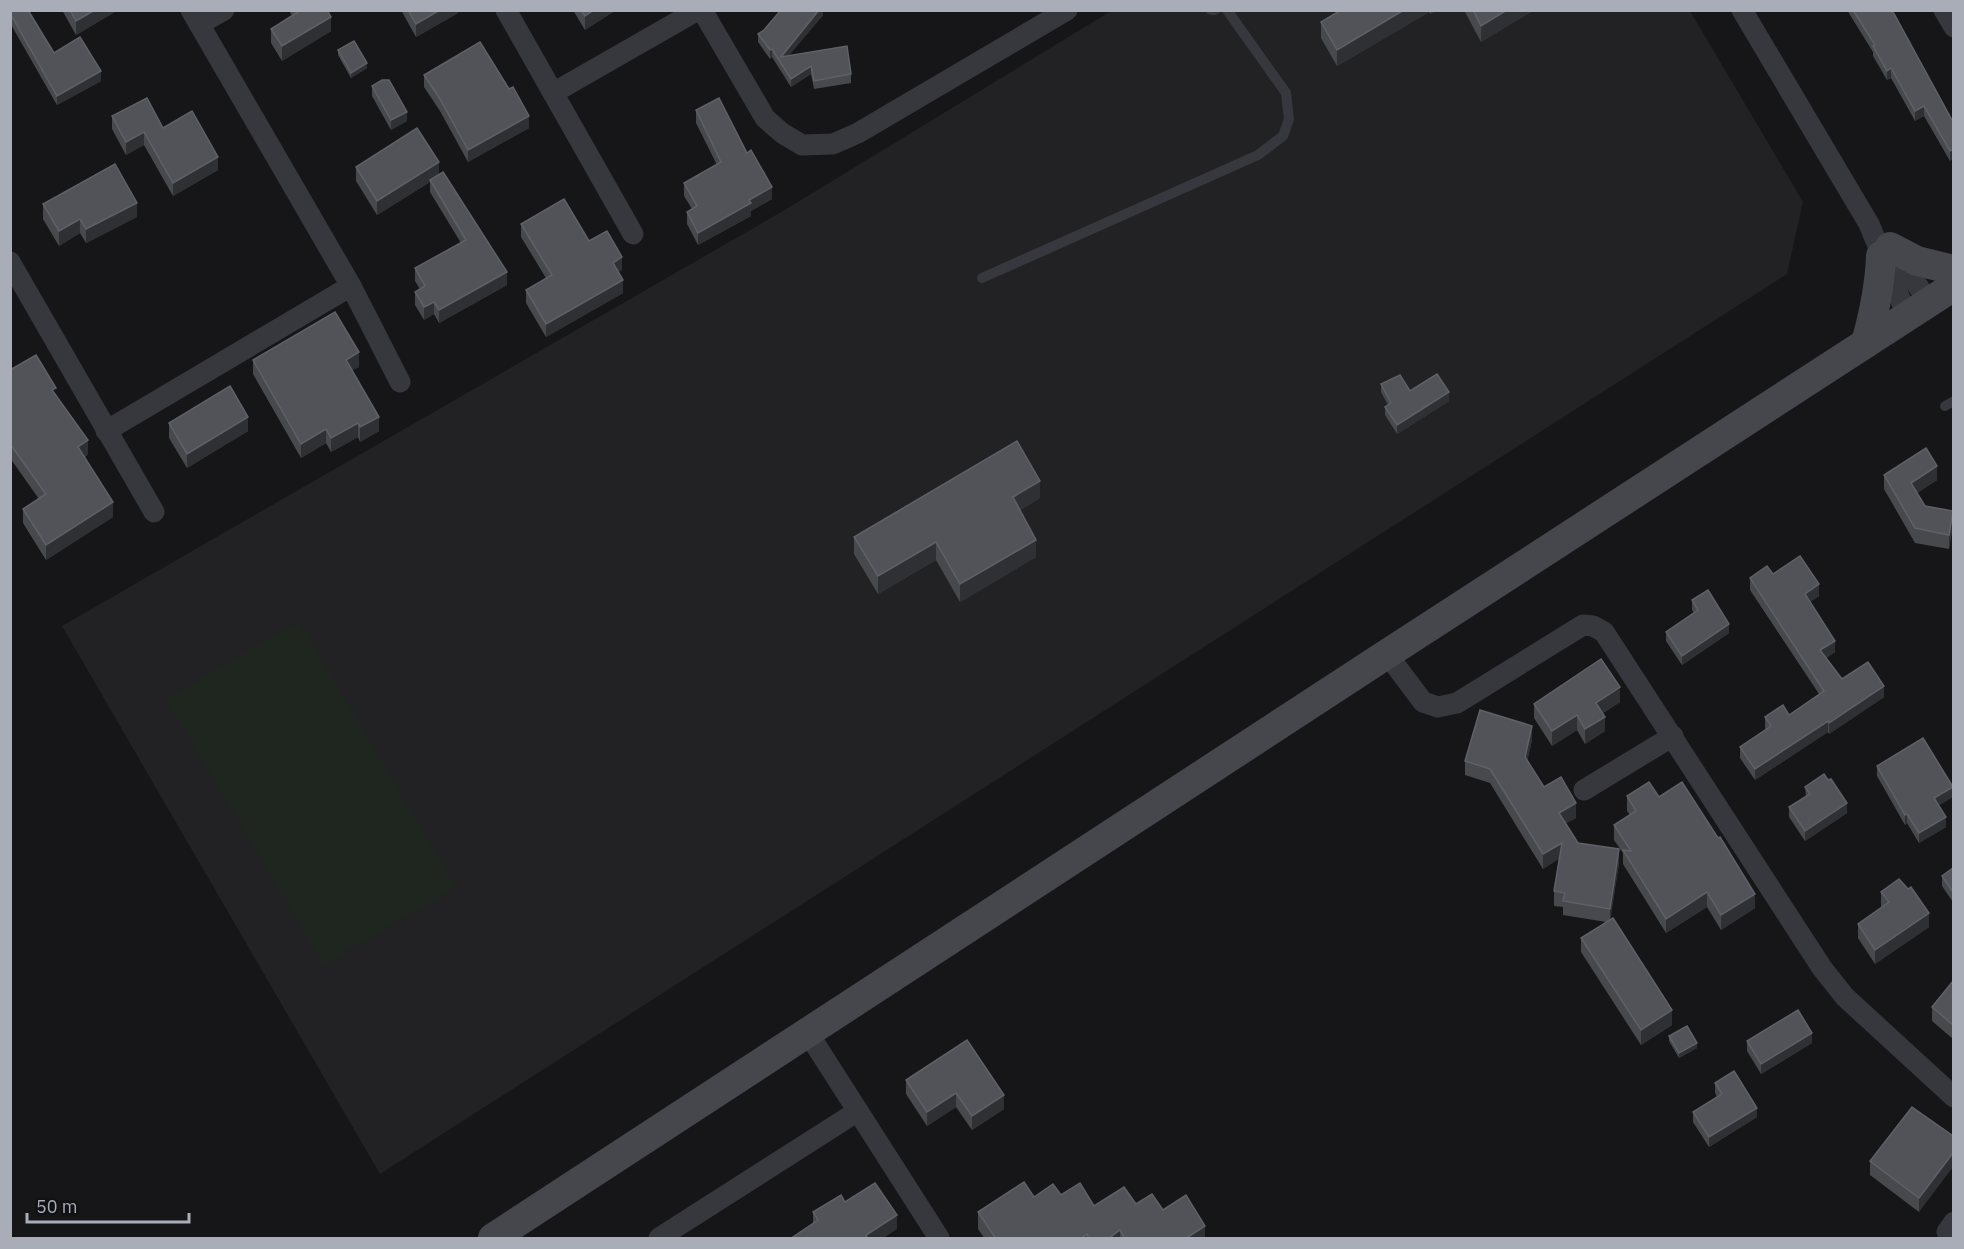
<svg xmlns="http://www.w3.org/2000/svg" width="1964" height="1249" viewBox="0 0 1964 1249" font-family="'IBM Plex Sans',sans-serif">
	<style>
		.built { fill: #222225 }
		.pitch { fill: #1e261f }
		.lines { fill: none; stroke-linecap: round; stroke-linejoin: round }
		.lane { stroke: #37383d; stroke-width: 10 }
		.street { stroke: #37383d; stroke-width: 21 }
		.secondary { stroke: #45474d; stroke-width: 30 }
		.wall { fill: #47494d }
		.shaded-wall { fill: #2f3033 }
		.building { fill: #525359; stroke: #5f6168; stroke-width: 1.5 }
	</style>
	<rect width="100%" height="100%" fill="#161618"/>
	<!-- built -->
	<path class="built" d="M1111,11H1690L1803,202L1787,274L380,1174L62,626L783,211Z"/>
	<!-- pitch -->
	<path class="pitch" d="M299,621L456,887L324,965L166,699Z"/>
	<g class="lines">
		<!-- lane -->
		<g class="lane">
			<path d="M1211,10H1215"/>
			<path d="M982,278L1258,155L1283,136L1289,119L1286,93L1227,10"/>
			<path d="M1945,406L1954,401"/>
		</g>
		<!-- street -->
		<g class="street">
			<path d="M191,10L351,286L400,382"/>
			<path d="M506,10L633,234"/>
			<path d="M702,10L765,118L782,133L802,145L833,144L858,133L1067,10"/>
			<path d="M1742,10L1869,224L1908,318"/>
			<path d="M1944,10L1954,27"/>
			<path d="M199,24L224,10"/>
			<path d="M553,93L698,10"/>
			<path d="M1895,254L1930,303"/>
			<path d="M10,262L154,512"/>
			<path d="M106,431L351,286"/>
			<path d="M1387,654L1423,702L1438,707L1457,703L1583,625L1593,626L1604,632L1822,968L1845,997L1954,1097"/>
			<path d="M1584,790L1673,736"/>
			<path d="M808,1033L939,1238"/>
			<path d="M1947,1232L1954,1222"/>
			<path d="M659,1238L858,1111"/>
		</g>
		<!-- secondary -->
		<g class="secondary">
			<path d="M1890,247L1917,261L1954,270"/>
			<path d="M1866,343C1874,314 1880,286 1881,256"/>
			<path d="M493,1238L1387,654L1954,286"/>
		</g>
	</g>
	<!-- wall -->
	<g class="wall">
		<path d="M10,10L54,53L101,81L57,105L10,23Z"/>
		<path d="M62,10H118L76,35Z"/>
		<path d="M289,10H327L331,31L282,61L271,43V29L292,16Z"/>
		<path d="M401,10H458V13L416,37Z"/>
		<path d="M573,10H616L585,30Z"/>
		<path d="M823,10V15L789,55L851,74V83L814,89L811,74L791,87L772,57L770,59L758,42V34Z"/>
		<path d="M1341,10H1437L1431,14L1429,12L1337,66L1321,38V22Z"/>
		<path d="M1464,10H1534L1481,42Z"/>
		<path d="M1847,10H1892L1952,120L1953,119V158L1950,161L1924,116L1915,121L1891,78L1887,80L1873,56V52Z"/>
		<path d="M338,50L367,68L351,78L338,55Z"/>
		<path d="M424,75L529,128L468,162L440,111L424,87Z"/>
		<path d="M372,86L407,121L391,130L372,96Z"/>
		<path d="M696,110L747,153L772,199L751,211V216L698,245L687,224V212L692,209L684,196V183L717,165L696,123Z"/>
		<path d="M112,116L163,128L218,170L173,196L144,145L126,155L112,129Z"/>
		<path d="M356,167L439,175L507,285L439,323L434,314L424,320L415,305V292L420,289L415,281V268L461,243L430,192V182L377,215L356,181Z"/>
		<path d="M43,204L137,217L86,243L80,233L59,246L43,219Z"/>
		<path d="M521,224L589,241L622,270L618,272L623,293L546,337L526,303V290L546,278L521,237Z"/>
		<path d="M253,360L359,367L352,370L379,431L360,442L358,437L331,452L326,443L301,458L253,374Z"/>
		<path d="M10,370L56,395L88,454L85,457L113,517L46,560L23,523V509L39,499L10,458Z"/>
		<path d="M1381,384L1449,401L1397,434L1385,415V407L1388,405L1381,392Z"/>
		<path d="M169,423L248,431L187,468L169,438Z"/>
		<path d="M1884,475L1937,480L1917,493L1925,506L1953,511L1949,549L1915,543L1884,489Z"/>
		<path d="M1040,498L1020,510L1036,557L960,602L936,560L878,594L854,554V537Z"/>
		<path d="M1773,574L1819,596L1810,602L1835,652L1826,658L1842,679L1884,697L1829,734L1828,732L1755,780L1740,758V747L1766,730L1765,728V717L1789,715L1819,694L1750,590V578Z"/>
		<path d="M1692,600L1729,633L1682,665L1666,641V632L1694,613L1692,610Z"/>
		<path d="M1620,702L1603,713L1605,731L1585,744L1577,730L1552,746L1534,718V704Z"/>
		<path d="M1532,740L1527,761L1544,787L1576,818L1566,823L1578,843L1619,863L1610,919L1672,1025L1641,1045L1581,952V938L1606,922L1563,915V907L1554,906V891L1559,858L1543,869L1490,783L1465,775V761Z"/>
		<path d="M1877,766L1953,797L1939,805L1946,827L1919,843L1907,823L1905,825L1877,776Z"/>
		<path d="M1828,780L1847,813L1805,841L1789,817V807L1806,797L1805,787Z"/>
		<path d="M1627,796L1659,797L1755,908L1721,930L1707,907L1666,933L1623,864V853L1614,840V825L1630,815L1627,811Z"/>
		<path d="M1953,868V902L1942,886V876Z"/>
		<path d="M1881,892L1929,927L1875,964L1858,938V924L1882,907L1881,906Z"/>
		<path d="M1953,981V1039L1932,1021V1007Z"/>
		<path d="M1669,1036L1697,1048L1679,1058L1669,1041Z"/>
		<path d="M967,1040L1004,1109L972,1130L956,1107L927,1126L906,1094V1080Z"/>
		<path d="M1747,1041L1812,1043L1761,1074L1747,1051Z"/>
		<path d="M1715,1083L1757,1117L1709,1147L1693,1122V1112L1717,1097L1715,1093Z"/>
		<path d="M1953,1136L1919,1212L1870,1175V1161Z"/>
		<path d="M1061,1195L1094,1206L1136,1204L1163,1210L1205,1239H985L978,1229V1212L1034,1197Z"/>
		<path d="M845,1202L897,1229L813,1223V1212Z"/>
	</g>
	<!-- shaded-wall -->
	<g class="shaded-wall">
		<path d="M95,10H118L76,35V21Z"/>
		<path d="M440,10H458V13L416,37V24Z"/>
		<path d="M594,10H616L585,30V16Z"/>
		<path d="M819,10H823V15L782,64L781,57Z"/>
		<path d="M1404,10H1429V12L1337,66V50Z"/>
		<path d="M1431,10H1437L1431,14Z"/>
		<path d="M1507,10H1534L1481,42V26Z"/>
		<path d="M331,17V31L282,61V46Z"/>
		<path d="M772,49V57L770,59V50Z"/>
		<path d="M367,63V68L351,78V73Z"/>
		<path d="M811,66V74L791,87V79Z"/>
		<path d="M1891,68V78L1887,80V71Z"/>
		<path d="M101,71V81L57,105V96Z"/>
		<path d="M1924,106V116L1915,121V111Z"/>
		<path d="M407,112V121L391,130V120Z"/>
		<path d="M529,116V128L468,162V150Z"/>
		<path d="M144,132V145L126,155V142Z"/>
		<path d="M1953,149V158L1950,161V151Z"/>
		<path d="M218,157V170L173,196V183Z"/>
		<path d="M439,162V177L430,180V182L377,215V201Z"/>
		<path d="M772,187V199L751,211V216L698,245V233L749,200Z"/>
		<path d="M137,203V217L86,243V229Z"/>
		<path d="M80,219V233L59,246V231Z"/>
		<path d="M622,257V270L613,275V263Z"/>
		<path d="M507,272V285L439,323V310Z"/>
		<path d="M623,280V293L546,337V324Z"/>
		<path d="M434,302V314L424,320V307Z"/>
		<path d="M359,352V367L346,374V360Z"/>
		<path d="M1449,392V401L1397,434V425Z"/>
		<path d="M248,417V431L187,468V454Z"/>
		<path d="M379,417V431L360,442V427Z"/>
		<path d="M358,423V437L331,452V438Z"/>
		<path d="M326,429V443L301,458V444Z"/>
		<path d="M88,440V454L78,461V447Z"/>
		<path d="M1937,466V480L1911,497V483Z"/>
		<path d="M1040,481V498L1013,514V497Z"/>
		<path d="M113,502V517L46,560V545Z"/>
		<path d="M1953,513V527L1949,549V535Z"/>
		<path d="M1036,540V557L960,602V584Z"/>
		<path d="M936,542V560L878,594V576Z"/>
		<path d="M1819,584V596L1805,605V594Z"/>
		<path d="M1729,624V633L1682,665V656Z"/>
		<path d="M1835,641V652L1820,661V650Z"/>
		<path d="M1884,686V697L1829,734V723Z"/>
		<path d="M1620,687V702L1596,717V703Z"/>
		<path d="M1577,715V730L1552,746V731Z"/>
		<path d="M1605,717V731L1585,744V729Z"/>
		<path d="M1828,721V732L1755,780V769Z"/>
		<path d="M1532,726V740L1525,771V757Z"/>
		<path d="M1953,787V797L1934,808V798Z"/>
		<path d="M1576,803V818L1559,827V813Z"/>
		<path d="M1847,803V813L1805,841V831Z"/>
		<path d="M1907,814V823L1905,825V815Z"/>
		<path d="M1946,817V827L1919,843V833Z"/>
		<path d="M1562,843V857L1543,869V854Z"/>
		<path d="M1619,849V863L1610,923V909Z"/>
		<path d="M1707,892V907L1666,933V919Z"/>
		<path d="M1755,894V908L1721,930V915Z"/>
		<path d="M1929,913V927L1875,964V950Z"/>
		<path d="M1672,1010V1025L1641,1045V1030Z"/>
		<path d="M1812,1033V1043L1761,1074V1064Z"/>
		<path d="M1697,1043V1048L1679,1058V1053Z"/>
		<path d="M956,1093V1107L927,1126V1112Z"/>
		<path d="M1004,1095V1109L972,1130V1116Z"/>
		<path d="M1757,1108V1117L1709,1147V1137Z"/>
		<path d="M1953,1153V1167L1919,1212V1198Z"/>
		<path d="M897,1215V1229L882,1239H866V1235Z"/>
		<path d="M1205,1226V1239H1185Z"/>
		<path d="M1120,1230V1239H1108Z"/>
	</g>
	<!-- building -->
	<g class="building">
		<path d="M10,10H28L54,53L80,37L101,71L57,96L10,13Z"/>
		<path d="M70,10H95L76,21Z"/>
		<path d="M297,10H327L331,17L282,46L271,29L298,12Z"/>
		<path d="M408,10H440L416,24Z"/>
		<path d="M581,10H594L585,16Z"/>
		<path d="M781,10H819L781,57L847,46L851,74L814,81L811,66L791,79L772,49L770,50L758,34L764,30Z"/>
		<path d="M1341,10H1404L1337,50L1321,22Z"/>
		<path d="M1473,10H1507L1481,26Z"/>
		<path d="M1853,10H1892L1952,120L1953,119V149L1950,151L1924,106L1915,111L1891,68L1887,71L1873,46L1875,45Z"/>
		<path d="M354,41L367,63L351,73L338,50Z"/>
		<path d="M480,42L509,89L513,87L529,116L468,150L440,99L424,75Z"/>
		<path d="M382,80H389L407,112L391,120L372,86Z"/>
		<path d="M147,98L163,128L192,111L218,157L173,183L144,132L126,142L112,116Z"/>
		<path d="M719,98L747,153L751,150L772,187L749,200L751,203L698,233L687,212L697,206L684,183L721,162L696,110Z"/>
		<path d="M417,128L439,162L377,201L356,167Z"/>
		<path d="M115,164L137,203L86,229L80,219L59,231L43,204Z"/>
		<path d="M443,172L507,272L439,310L434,302L424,307L415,292L425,286L415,268L466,240L430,180Z"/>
		<path d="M564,199L589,241L607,231L622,257L613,263L623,280L546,324L526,290L552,275L521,224Z"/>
		<path d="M335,312L359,352L346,360L379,417L360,427L358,423L331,438L326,429L301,444L253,360Z"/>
		<path d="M36,355L56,388L52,390L88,440L78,447L113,502L46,545L23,509L46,494L10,444V370Z"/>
		<path d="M1437,374L1449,392L1397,425L1385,407L1391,403L1381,384L1400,375L1410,391Z"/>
		<path d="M230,386L248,417L187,454L169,423Z"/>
		<path d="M1017,441L1040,481L1013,497L1036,540L960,584L936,542L878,576L854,537Z"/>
		<path d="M1926,448L1937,466L1911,483L1925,506L1953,511L1949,535L1915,528L1884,475Z"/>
		<path d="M1800,556L1819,584L1805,594L1835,641L1820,650L1842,679L1868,662L1884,686L1829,723L1828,721L1755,769L1740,747L1771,726L1765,717L1783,705L1789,715L1824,691L1750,578L1767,566L1773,574Z"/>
		<path d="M1708,590L1729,624L1682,656L1666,632L1698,610L1692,600Z"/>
		<path d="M1601,659L1620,687L1596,703L1605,717L1585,729L1577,715L1552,731L1534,704Z"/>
		<path d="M1480,710L1532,726L1525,757L1544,787L1561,777L1576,803L1559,813L1578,843L1619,849L1610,909L1563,901L1565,893L1554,891L1562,843L1543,854L1490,769L1465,761Z"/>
		<path d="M1923,738L1953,787L1934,798L1946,817L1919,833L1907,814L1905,815L1877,766Z"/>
		<path d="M1824,774L1828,780L1831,779L1847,803L1805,831L1789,807L1810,794L1805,787Z"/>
		<path d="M1649,782L1659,797L1682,782L1718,838L1720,837L1755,894L1721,915L1707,892L1666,919L1623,850L1631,851L1614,825L1636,811L1627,796Z"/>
		<path d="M1953,868V892L1942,876Z"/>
		<path d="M1899,879L1908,889L1911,887L1929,913L1875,950L1858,924L1889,902L1881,892Z"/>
		<path d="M1613,918L1672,1010L1641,1030L1581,938Z"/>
		<path d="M1953,981V1025L1932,1007Z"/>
		<path d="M1798,1010L1812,1033L1761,1064L1747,1041Z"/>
		<path d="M1687,1026L1697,1043L1679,1053L1669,1036Z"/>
		<path d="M967,1040L1004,1095L972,1116L956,1093L927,1112L906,1080Z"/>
		<path d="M1734,1071L1757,1108L1709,1137L1693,1112L1722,1094L1715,1083Z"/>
		<path d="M1912,1107L1953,1136V1153L1919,1198L1870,1161Z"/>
		<path d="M1024,1182L1034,1197L1053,1184L1061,1195L1080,1183L1094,1206L1124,1187L1136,1204L1152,1194L1163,1210L1186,1195L1205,1226L1185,1239H1125L1120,1230L1108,1239H1089L1087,1234L1080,1239H996L978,1212Z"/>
		<path d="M875,1183L897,1215L866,1235L868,1239H790L818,1220L813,1212L841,1195L845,1202Z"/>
	</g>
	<!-- border -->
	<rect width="1964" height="1249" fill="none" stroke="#a8adb8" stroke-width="24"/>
	<!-- scale -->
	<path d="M27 1213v9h162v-9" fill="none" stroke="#a8adb8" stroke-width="3"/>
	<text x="36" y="1213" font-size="18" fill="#a8adb8" stroke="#111113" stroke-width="4.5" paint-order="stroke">50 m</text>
</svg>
